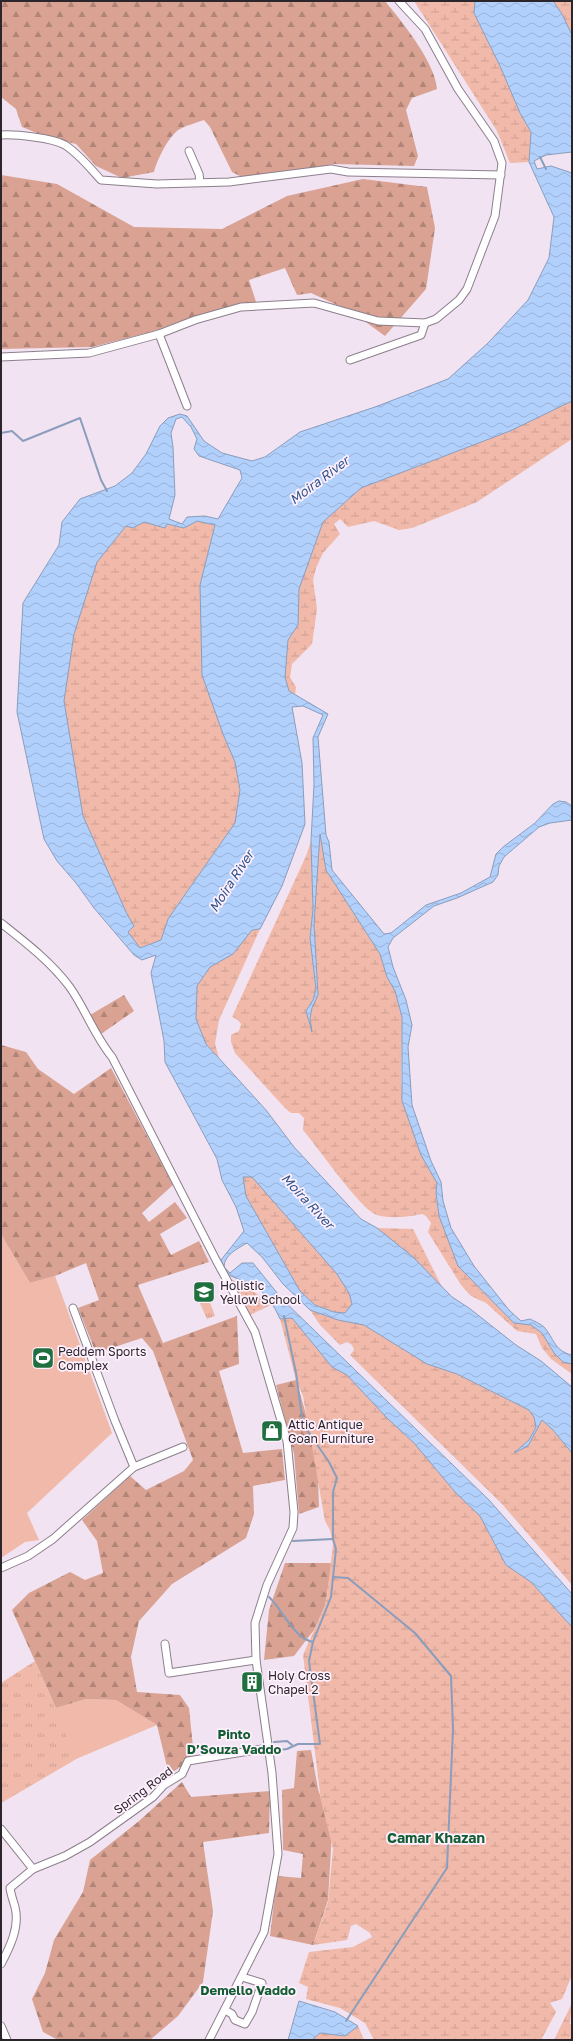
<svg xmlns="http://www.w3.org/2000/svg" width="573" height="2041" viewBox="0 0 573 2041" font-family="'Golos Text',sans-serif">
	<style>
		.grass { fill: #f1b9a9 }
		.forest { fill: url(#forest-firs) }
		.wetland { fill: url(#wetland-marsh) }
		.park { fill: url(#park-tufts) }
		.garden { fill: url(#garden-dots) }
		.water { fill: url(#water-waves); stroke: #8a9dbd; fill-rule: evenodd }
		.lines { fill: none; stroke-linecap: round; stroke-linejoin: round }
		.stream { stroke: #8a9dbd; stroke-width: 2 }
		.street-casing { stroke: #8c7f8c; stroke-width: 9 }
		.street { stroke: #fff; stroke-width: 7 }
		.labels { text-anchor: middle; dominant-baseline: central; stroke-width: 3.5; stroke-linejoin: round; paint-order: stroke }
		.poi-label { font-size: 12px; fill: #2b262b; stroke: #fff0fe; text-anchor: start }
		.street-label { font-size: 12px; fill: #2b262b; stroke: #fff0fe }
		.water-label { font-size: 13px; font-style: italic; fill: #2e548a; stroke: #fff0fe }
		.neighbourhood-label { font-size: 13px; font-weight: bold; fill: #125d32; stroke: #fff0fe }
		.quarter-label { font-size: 14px; font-weight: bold; fill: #125d32; stroke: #fff0fe }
	</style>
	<defs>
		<pattern id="forest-firs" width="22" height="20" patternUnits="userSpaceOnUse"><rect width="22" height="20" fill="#d9a292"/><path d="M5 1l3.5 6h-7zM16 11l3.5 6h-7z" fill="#b08477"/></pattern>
		<pattern id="wetland-marsh" width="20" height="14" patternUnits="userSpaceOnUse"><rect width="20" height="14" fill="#f1b9a9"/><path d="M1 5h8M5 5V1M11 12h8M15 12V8" fill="none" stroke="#cf9f92"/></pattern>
		<pattern id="park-tufts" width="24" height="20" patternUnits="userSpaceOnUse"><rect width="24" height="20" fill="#f1b9a9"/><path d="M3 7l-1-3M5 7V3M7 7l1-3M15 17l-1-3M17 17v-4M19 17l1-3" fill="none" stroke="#cf9f92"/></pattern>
		<pattern id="garden-dots" width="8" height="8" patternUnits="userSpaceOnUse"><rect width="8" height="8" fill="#f1b9a9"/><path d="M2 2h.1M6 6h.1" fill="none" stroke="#cf9f92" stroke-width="1.8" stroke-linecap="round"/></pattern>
		<pattern id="water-waves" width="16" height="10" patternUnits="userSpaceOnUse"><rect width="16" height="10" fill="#b2d0fc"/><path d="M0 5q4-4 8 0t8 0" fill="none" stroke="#99b2d8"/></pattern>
	</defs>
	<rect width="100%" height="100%" fill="#f1e3f1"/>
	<!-- grass -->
	<g class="grass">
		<path d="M1,1234L30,1283L55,1276L112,1433L27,1513L39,1540L25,1542L1,1558Z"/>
		<path d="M40,1673L56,1708L86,1699L116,1700L157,1725L76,1759L1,1803V1700Z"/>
	</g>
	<!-- forest -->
	<g class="forest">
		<path d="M1,1H385C402,22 435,62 437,89L412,98L406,110L418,156L414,166L335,164L244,178L232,172L210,127L204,120C196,123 187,125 180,129C169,135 157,160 154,172L122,178L96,166L76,144L47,137L22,127L16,109L1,97Z"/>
		<path d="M1,175L57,184L134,227L222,229L287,196L363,179L427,187L435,228L426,289L385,336L352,312L311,293L297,295L285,268L249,280L256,302L198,315L151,332L92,347L1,349Z"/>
		<path d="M124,995L134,1011L101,1034L90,1015Z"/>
		<path d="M1,1045L26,1052L38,1069L74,1094L111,1068L173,1185L142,1213L149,1222L175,1202L187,1218L160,1234L171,1255L199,1241L209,1262L138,1285L163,1343L237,1316L239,1364L219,1371L243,1453L282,1449L285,1480L253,1486L254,1514L246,1538L172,1584L139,1621L131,1657L137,1692L180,1695L189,1708L194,1757L169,1775L157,1725L116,1700L86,1699L56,1708L12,1610L29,1593L70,1572L85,1580L103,1573L97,1541L82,1520L130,1476L146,1490L184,1471L193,1460L153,1351L142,1338L96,1353L78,1308L99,1300L86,1263L55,1276L30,1283L1,1234Z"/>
		<path d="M296,1380L317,1452L319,1507L299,1514L294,1454L276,1385Z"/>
		<path d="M285,1563H332L325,1606L314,1630L294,1656L264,1660L269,1610Z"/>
		<path d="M311,1750L318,1789L332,1832L328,1900L313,1945L270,1936L277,1876L301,1878L303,1854L283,1850L282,1790L294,1788L297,1751Z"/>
		<path d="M182,1782L191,1797L270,1791L269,1833L203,1842L213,1911L203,1982L178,2016L150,2040H58L43,2032L32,1999L45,1973L54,1940L83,1892L90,1860L139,1821Z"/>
	</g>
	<!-- wetland -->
	<g class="wetland">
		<path d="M414,1H475L474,13L500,66L520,113L531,132L529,162L510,163L497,131Z"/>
		<path d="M553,1H572V35L571,34Z"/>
		<path d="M572,401V439L477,502L412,528L399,530L374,521L348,527L340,519L334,524L340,534L323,553L316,568L313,580L317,609L312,644L292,664L290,677L296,687L295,695L289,691L285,677L288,640L298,625L299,589L323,522L361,488L510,431Z"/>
		<path d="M197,521L215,525L200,585L223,734L235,762L240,790L235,823L168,919L161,940L139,948L128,932L134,926L127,914L83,816L64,701L74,634L97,562L126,526L133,528L144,522L164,528L166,524L184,528Z"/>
		<path d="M320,834L323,843L326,870L380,954L387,977L395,990L402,1017L401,1083L421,1155L437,1183L436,1193L439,1216L498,1306L514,1323C520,1324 527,1323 532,1326C552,1336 548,1358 572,1364V1374L551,1359L542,1348L536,1334L517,1331L486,1303L471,1296L461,1285L428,1232L431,1223L426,1216L422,1214C408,1217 391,1219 377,1215C360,1209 317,1146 303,1130L304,1118L299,1113H291L285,1108L235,1053L231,1042V1035L239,1031L241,1024L238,1020L232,1017L306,856L311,841L313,909L310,938L316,989L313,1000L306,1011L312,1030L310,1018L312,1008L318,995L314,924Z"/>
		<path d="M260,929L219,1020L215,1044L219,1058L206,1044L196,1019L197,986L210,967L233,954L252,930Z"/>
		<path d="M252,1176L337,1274L349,1293L352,1304L345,1313L334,1312L315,1305L300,1291L246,1196L243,1177Z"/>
		<path d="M377,1228L413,1229L442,1287L435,1280Z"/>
		<path d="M310,1310L338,1320L364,1325L427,1364L457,1374L529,1410L534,1417L536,1427L529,1440L518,1450L528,1446L542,1419L552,1429L572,1453V1585L502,1504L350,1355L354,1350L352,1345L347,1342L340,1345L320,1325Z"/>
		<path d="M286,1317L292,1318L332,1367L347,1375L386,1417L414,1443L455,1492L480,1516L506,1565L531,1582L572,1627V1975L562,1999L550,2003L556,2012L541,2040H374L365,2023L340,2008L306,1999L308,1987L299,1983L309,1952L353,1947L372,1937L370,1933L356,1924L351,1926L347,1940L313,1945L328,1902L333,1849L321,1801L303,1655L325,1606L327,1595L333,1544L330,1530L325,1521L303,1396L296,1380L280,1319Z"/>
		<path d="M572,2003L570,2024L572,2026V2040H554Z"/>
		<path d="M358,2026L364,2040H312L320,2033L345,2036Z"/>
	</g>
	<!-- park -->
	<g class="park">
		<path d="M208,1297L215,1316L207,1319L199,1301Z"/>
		<path d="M35,1661L76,1759L1,1803V1683Z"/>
	</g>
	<!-- garden -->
	<path class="garden" d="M231,1279L248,1287L271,1305L250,1315Z"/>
	<!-- water -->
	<g class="water">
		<path d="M475,1H553L562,14L572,35V152L546,155L534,161L537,169L551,166L572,173V401L510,431L361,488L323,522L299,589L298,625L288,640L285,677L289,691L328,714L318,737L326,835L329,842L332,870L384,934L391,933L426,905L461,893L490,877L496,854L503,847L535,823L553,804L559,801L566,802L572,806V820L550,823L539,827L504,857L499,866L498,875L493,882L457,898L434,906L393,938L388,947L393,967L406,1000L412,1025L408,1047L412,1105L431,1161L441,1182L443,1201L451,1228L474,1266L509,1310L521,1321L530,1319C534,1321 541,1324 544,1327C554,1338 554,1351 572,1355V1364L563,1362L554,1353L542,1333L531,1325L514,1323L458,1266L439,1216L436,1193L437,1183L421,1155L402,1101V1017L395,991L387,977L380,954L326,870L320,834L314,924L318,995L312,1008L310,1018L312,1032L306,1011L313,1000L316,989L310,938L313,909L311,841L314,784L313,738L323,715L303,706L292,707L302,763L305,824L282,886L260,929L252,930L233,954L210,967L197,986L196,1019L206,1044L266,1110L294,1147L361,1219L377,1228L413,1257L452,1297L469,1308L516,1345L541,1361L572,1387V1453L552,1429L542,1420L528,1446L514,1453L529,1440L536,1427L534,1417L529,1410L457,1374L427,1364L364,1325L338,1320L310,1310L283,1284L262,1257L247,1243C237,1249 224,1255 224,1267L230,1273L242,1263H253L282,1299L489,1500L572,1594V1627L531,1582L506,1565L480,1516L455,1492L414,1443L386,1417L347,1375L332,1367L292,1318L280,1319C274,1305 265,1291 251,1284C239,1278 227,1278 220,1266L221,1260L244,1231L236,1207L222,1180L217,1159L165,1062L164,1041L151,973L156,955L142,960L134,955L94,908L76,883L57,861L44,839L17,712L23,603L59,545L62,522L80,499L115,486L132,473L146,454L160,426L168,418L180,414L187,416L204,441L222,453L252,461L265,457L300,432L375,407L448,379L488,343L528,300L549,258L554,217L529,162L531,132L520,113L500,66L474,13ZM182,417L191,427L197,439L194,449L199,456L240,470L242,478L218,519L205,516L187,517L182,524L169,519L175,495L173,447L171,433L176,419ZM197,521L215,525L200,585L202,675L223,734L235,762L240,790L235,823L168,919L161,940L140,948L128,932L134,926L127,914L83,816L64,701L74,634L97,562L126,526L133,528L144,522L165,528L167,524L184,528ZM243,1177H252L337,1274L349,1293L352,1304L345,1313L334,1312L315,1305L300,1291L246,1196Z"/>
		<path d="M299,2001L335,2012L358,2026L345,2036L320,2033L312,2040H288Z"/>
	</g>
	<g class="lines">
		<!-- stream -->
		<g class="stream">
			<path d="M540,157L546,169"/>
			<path d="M1,433L12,431L23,441L80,418L101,480L107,491"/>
			<path d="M293,1541L333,1539"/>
			<path d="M333,1577L348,1578L415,1633L451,1676L453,1729L447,1868L346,2021"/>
			<path d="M269,1597C283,1610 294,1639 313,1642"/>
			<path d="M274,1742L287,1741L292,1745"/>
			<path d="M270,1751L287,1749L298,1744H320L309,1661L313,1642L331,1597L336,1549L333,1539V1492L337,1478L329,1462L303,1424L296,1373L284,1316"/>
		</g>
		<!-- street casing -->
		<g class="street-casing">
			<g id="street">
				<path d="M1,135C15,134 53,138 65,145C79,154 90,168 101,180L157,184L229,182L331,169L348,172L501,175"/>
				<path d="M189,151L199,174L200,182"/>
				<path d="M159,334L187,406"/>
				<path d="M1,357L89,353L159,334L195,320L241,307L314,303L378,321L425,323L436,319L459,300L467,289L495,216L502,163L494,141L458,89L425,29L399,1"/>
				<path d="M350,360L421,335L425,323"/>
				<path d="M1,923C25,942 50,961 69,986C85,1008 94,1035 112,1057L216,1260L255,1332L287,1441L294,1512L293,1528L267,1585L255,1623L256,1660L272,1773L278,1854L264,1932L209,2040"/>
				<path d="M73,1308L115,1421L134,1467"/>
				<path d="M1,1568L28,1556L53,1539L134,1467L183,1447"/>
				<path d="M165,1644L169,1673L256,1660"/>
				<path d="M1,1829L33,1869L10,1888C11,1895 13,1900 15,1907C20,1927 10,1947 1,1964"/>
				<path d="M33,1869L65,1856L90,1842L153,1797L164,1785L182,1774L188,1761L268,1748"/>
				<path d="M225,2010L232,2014L235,2020L245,2024L252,2012L262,1983L242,1977"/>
				<path d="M1,2026L7,2040"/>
			</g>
		</g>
		<!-- street -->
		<use href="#street" class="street"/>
	</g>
	<!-- icons -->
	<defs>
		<g id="school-square" transform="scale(1.15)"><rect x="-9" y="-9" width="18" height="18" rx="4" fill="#1f6f3f" stroke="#fff0fe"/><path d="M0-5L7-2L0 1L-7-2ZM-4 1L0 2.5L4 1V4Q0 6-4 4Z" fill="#fff"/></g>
		<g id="stadium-square" transform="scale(1.15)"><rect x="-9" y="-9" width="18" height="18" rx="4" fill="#1f6f3f" stroke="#fff0fe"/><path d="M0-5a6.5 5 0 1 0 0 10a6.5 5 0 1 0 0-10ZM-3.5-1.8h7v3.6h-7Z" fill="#fff"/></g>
		<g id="shop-square" transform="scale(1.15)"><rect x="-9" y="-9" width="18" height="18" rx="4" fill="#1f6f3f" stroke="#fff0fe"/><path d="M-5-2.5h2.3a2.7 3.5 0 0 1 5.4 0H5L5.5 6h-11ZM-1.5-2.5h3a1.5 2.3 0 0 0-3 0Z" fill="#fff"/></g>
		<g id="building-square" transform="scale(1.15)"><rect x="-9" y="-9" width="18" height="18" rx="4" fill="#1f6f3f" stroke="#fff0fe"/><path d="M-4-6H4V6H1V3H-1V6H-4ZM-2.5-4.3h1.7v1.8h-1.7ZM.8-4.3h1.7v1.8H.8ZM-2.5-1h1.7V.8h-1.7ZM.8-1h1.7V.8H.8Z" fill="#fff"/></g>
	</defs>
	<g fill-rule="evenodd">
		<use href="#school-square" x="204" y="1292"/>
		<use href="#stadium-square" x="43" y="1358"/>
		<use href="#shop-square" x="272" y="1431"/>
		<use href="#building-square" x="252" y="1682"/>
	</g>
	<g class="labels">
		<!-- poi labels -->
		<g class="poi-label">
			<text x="220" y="1285">Holistic<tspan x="220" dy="14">Yellow School</tspan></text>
			<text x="58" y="1351">Peddem Sports<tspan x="58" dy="14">Complex</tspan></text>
			<text x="288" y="1424">Attic Antique<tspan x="288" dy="14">Goan Furniture</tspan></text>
			<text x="268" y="1675">Holy Cross<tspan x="268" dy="14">Chapel 2</tspan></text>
		</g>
		<!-- street labels -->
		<g class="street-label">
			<text transform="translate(143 1790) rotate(-37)">Spring Road</text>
		</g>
		<!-- water labels -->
		<g class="water-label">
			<text transform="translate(319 480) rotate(-37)">Moira River</text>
			<text transform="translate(231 881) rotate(-57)">Moira River</text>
			<text transform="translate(308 1201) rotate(47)">Moira River</text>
		</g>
		<!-- neighbourhood labels -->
		<g class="neighbourhood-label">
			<text x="234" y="1734">Pinto<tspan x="234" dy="15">D’Souza Vaddo</tspan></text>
			<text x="248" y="1990">Demello Vaddo</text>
		</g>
		<!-- quarter labels -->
		<g class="quarter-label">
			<text x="436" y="1837">Camar Khazan</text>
		</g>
	</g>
	<!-- border -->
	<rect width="573" height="2041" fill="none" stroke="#2b262b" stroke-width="4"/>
</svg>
